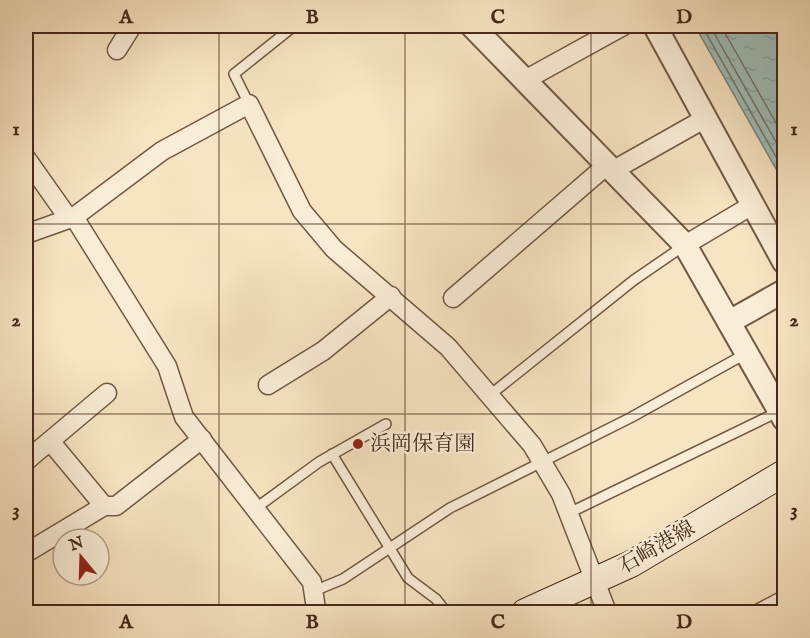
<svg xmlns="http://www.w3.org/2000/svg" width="810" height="638" viewBox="0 0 810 638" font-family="'IM FELL English','Noto Serif JP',serif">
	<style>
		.water { fill: url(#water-ripples); stroke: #7b827a; stroke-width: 1.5 }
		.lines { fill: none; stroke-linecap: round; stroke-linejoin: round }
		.shore { stroke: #72736a; stroke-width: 1.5 }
		.service-casing { stroke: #725843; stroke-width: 12 }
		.minor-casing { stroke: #725843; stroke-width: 21 }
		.tertiary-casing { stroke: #725843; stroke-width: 26 }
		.secondary-casing { stroke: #462919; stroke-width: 28 }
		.service { stroke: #faedd7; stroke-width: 9 }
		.minor { stroke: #faedd7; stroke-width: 18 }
		.tertiary { stroke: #faedd7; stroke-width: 22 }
		.secondary { stroke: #faedd7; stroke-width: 26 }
		.grid { fill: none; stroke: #462919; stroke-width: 1.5; stroke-opacity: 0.55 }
		.poi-dot { fill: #8f2418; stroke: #faedd7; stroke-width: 2 }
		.labels { text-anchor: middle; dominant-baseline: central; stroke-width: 5; stroke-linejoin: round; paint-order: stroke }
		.poi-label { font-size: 21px; fill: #462919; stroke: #faedd7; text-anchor: start }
		.street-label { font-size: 21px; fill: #462919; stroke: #faedd7 }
		.neatline { fill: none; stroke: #462919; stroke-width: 2 }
		.grid-label { font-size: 20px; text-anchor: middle; font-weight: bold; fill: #462919 }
	</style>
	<defs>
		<pattern id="water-ripples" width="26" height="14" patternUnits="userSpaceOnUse" patternTransform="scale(1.5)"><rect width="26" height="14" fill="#9fbdba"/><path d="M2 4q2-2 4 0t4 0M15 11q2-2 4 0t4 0" fill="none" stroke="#8aa29f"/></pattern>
	</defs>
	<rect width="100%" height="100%" fill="#f7e4c2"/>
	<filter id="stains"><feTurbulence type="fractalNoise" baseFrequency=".00333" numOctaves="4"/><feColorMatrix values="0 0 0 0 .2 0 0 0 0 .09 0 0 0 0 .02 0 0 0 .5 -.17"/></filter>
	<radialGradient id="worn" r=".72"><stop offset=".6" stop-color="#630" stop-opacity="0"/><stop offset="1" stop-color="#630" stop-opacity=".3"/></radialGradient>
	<!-- water -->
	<path class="water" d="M695,26H784V183Z"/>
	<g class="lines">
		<!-- shore -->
		<g class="shore">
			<path d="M702,26L784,171"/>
			<path d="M710,26L784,156"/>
			<path d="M721,26L784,137"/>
		</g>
		<!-- service casing -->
		<g class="service-casing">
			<g id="service">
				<path d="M249,104L234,74L294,26"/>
				<path d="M490,395L634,280L685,245"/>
				<path d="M332,454L408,578L436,599L446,612"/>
				<path d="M256,508L319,462L386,424"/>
				<path d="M569,513L780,411"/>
				<path d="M314,591L343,579L450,508L630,418L747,353"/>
				<path d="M752,612L784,595"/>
			</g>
		</g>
		<!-- minor casing -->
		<g class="minor-casing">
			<g id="minor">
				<path d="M117,50L132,26"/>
				<path d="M525,80L623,26"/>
				<path d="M26,158L69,219"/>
				<path d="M612,171L706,118"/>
				<path d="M74,217L167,366L184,417L312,582L316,609L314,612"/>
				<path d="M26,234L74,217L162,151L249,104L302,211L334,249L448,347L532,445L561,494L607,612"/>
				<path d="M685,245L754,204"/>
				<path d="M453,298L607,165"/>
				<path d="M268,385L323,351L391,296"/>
				<path d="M50,441L104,506"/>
				<path d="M26,461L107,393"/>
				<path d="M26,553L104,506H116L202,439"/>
			</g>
		</g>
		<!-- tertiary casing -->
		<g class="tertiary-casing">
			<g id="tertiary">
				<path d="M472,26L685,245L784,419"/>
				<path d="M655,26L784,262"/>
				<path d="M729,322L784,291"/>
			</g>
		</g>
		<!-- secondary casing -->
		<g class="secondary-casing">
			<path id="secondary" d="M525,612L631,564L784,473"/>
		</g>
		<!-- service -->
		<use href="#service" class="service"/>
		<!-- minor -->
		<use href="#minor" class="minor"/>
		<!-- tertiary -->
		<use href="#tertiary" class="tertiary"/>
		<!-- secondary -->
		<use href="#secondary" class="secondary"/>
	</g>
	<!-- grid -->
	<path class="grid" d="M219,26V612M405,26V612M591,26V612M26,224H784M26,414H784"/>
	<!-- markers -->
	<circle class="poi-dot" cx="358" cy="444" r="6"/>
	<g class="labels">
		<!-- poi labels -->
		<g class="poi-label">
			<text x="370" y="444">浜岡保育園</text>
		</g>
		<!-- street labels -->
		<g class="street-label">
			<text transform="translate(657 548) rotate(-30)">石崎港線</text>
		</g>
	</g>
	<!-- margin -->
	<rect width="810" height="638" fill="none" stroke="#f7e4c2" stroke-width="66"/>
	<!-- north arrow -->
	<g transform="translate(81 557) rotate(341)"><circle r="28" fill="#faedd7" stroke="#b29f8b" stroke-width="1.5"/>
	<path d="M0-4.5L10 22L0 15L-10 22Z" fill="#8f2418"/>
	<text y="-9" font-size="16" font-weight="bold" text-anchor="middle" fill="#462919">N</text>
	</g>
	<rect x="33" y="33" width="744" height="572" class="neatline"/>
	<g class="grid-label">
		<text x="126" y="23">A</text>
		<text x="312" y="23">B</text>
		<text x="498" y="23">C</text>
		<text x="684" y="23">D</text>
		<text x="16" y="135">1</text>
		<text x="794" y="135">1</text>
		<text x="16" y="326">2</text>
		<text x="794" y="326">2</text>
		<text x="16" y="516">3</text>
		<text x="794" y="516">3</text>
		<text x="126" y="628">A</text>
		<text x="312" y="628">B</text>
		<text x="498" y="628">C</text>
		<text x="684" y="628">D</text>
	</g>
	<rect width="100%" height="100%" filter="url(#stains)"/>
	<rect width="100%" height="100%" fill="url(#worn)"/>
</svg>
